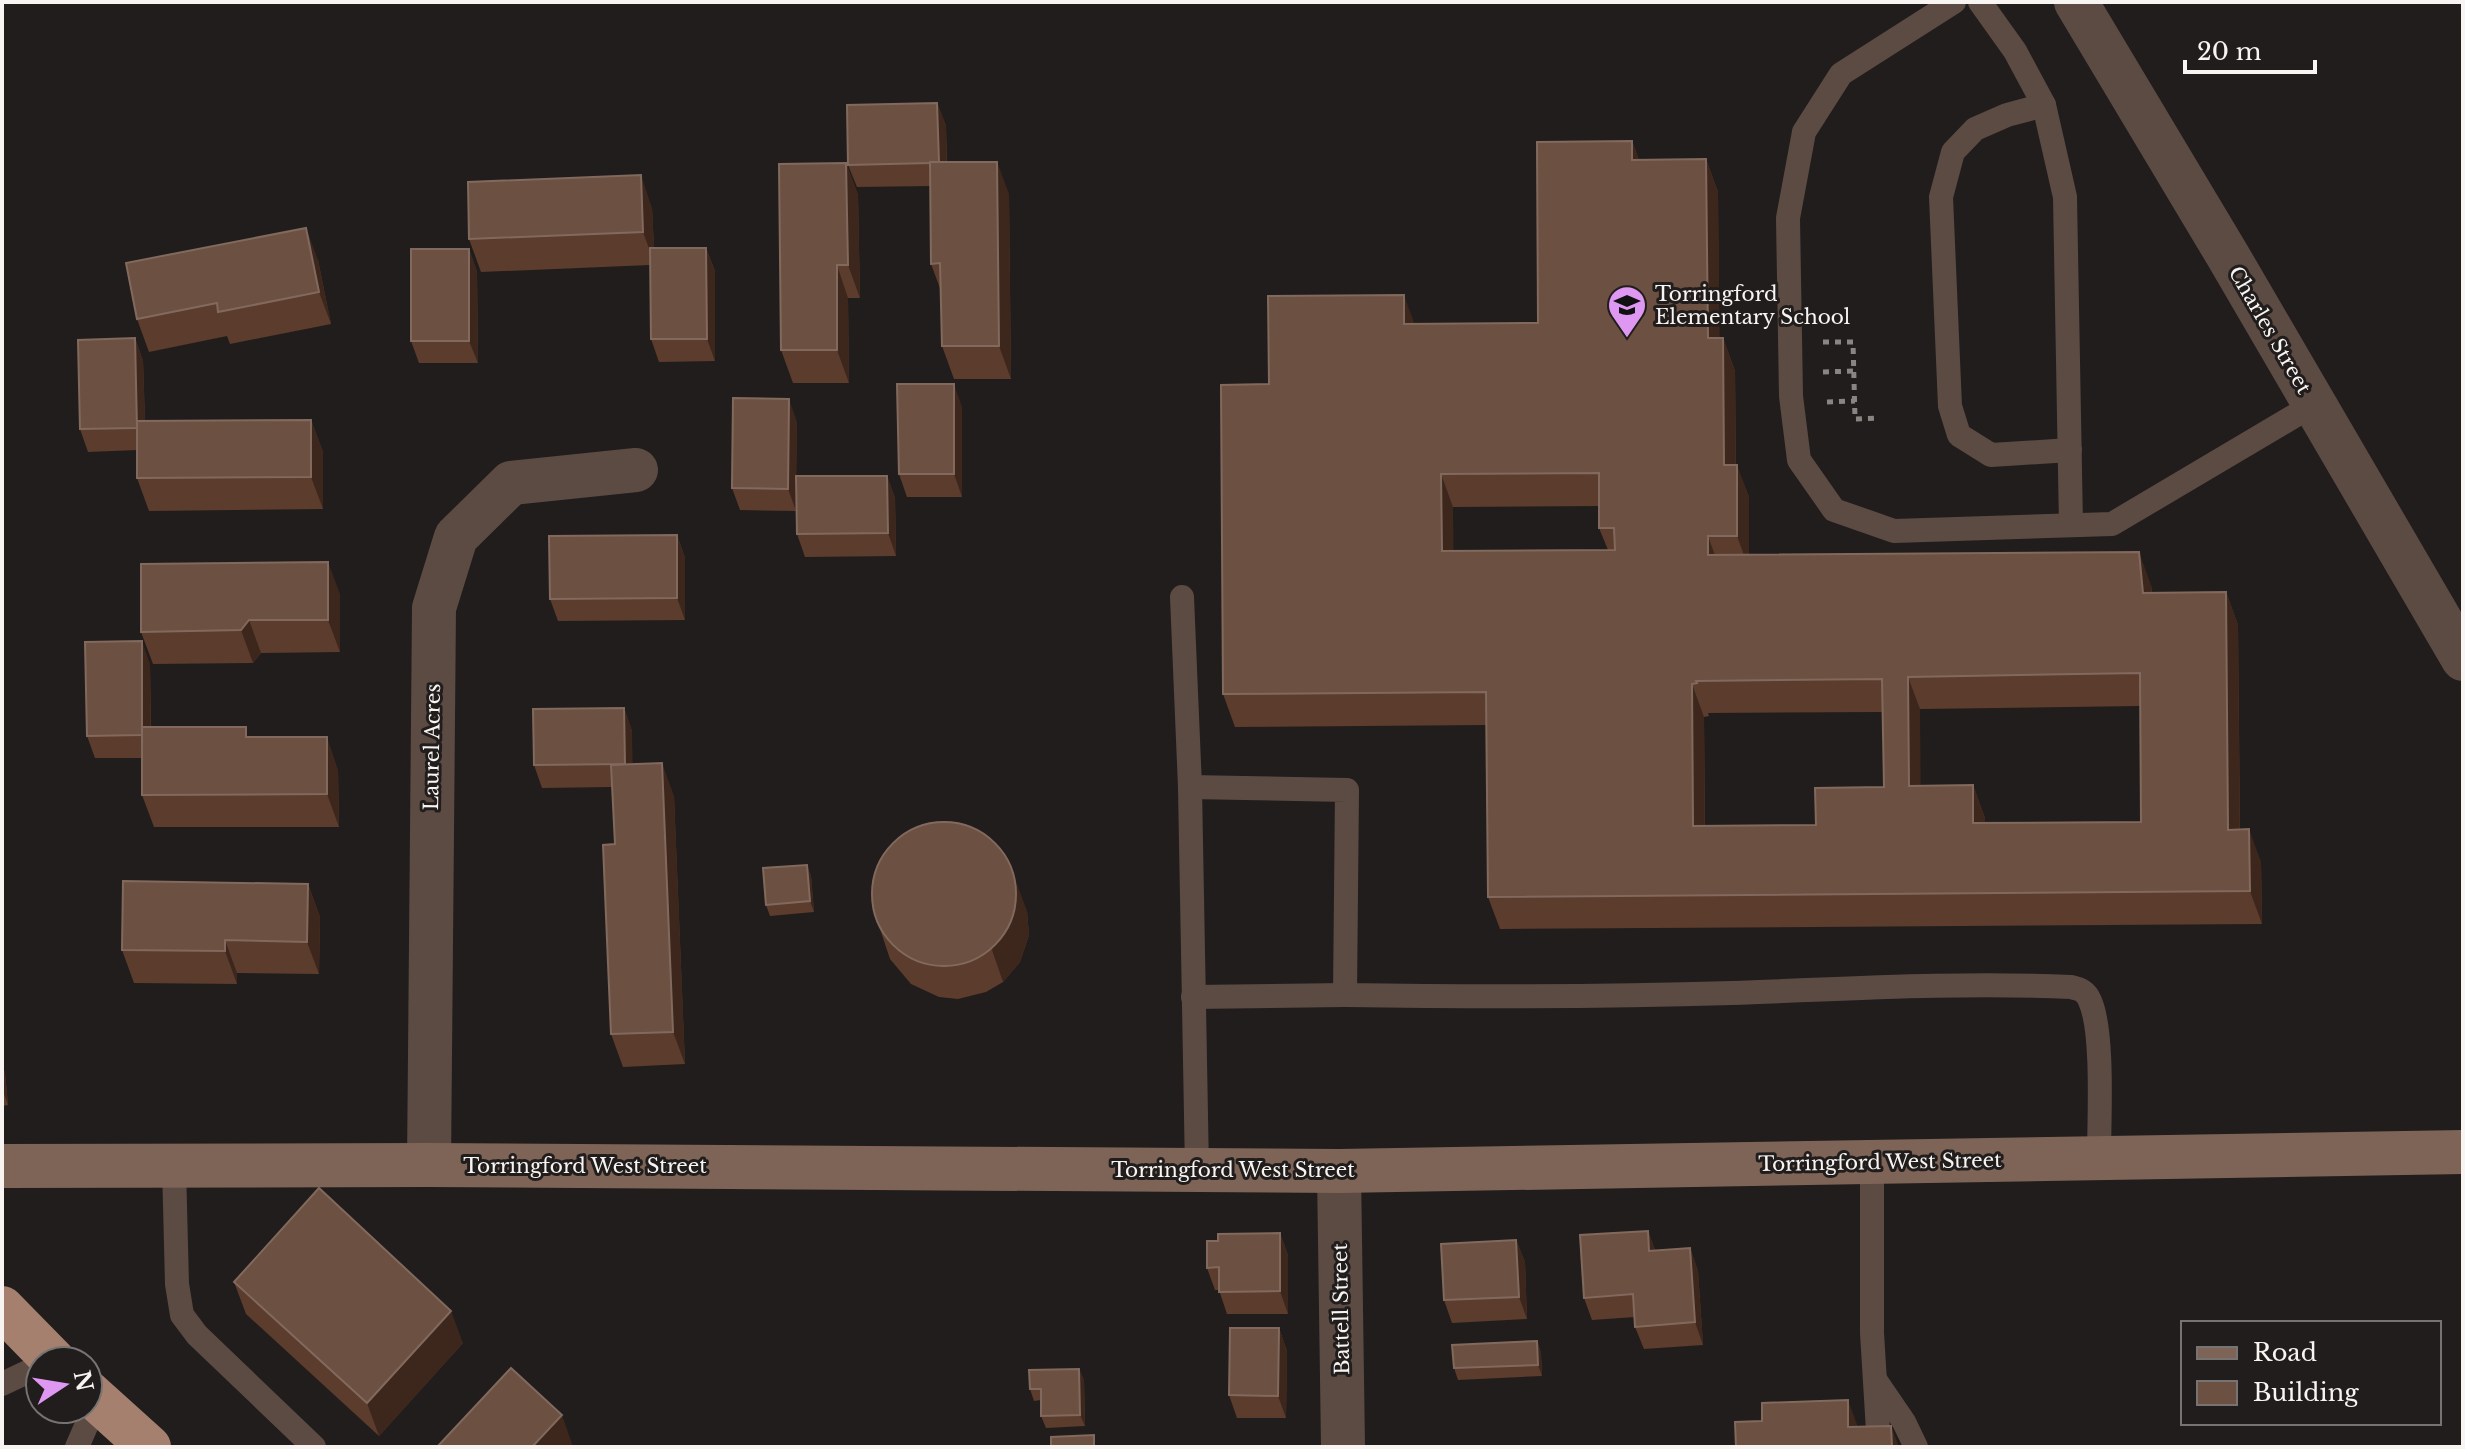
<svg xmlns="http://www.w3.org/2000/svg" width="2465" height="1449" viewBox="0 0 2465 1449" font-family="'Libre Baskerville',serif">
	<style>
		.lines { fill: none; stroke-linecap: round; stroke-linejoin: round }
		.path { stroke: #888583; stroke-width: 5; stroke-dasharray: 6 6; stroke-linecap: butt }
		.service { stroke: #5c4b43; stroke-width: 24 }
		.minor { stroke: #5c4b43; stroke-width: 44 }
		.tertiary { stroke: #5c4b43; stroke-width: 44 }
		.secondary { stroke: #7e6457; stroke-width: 44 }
		.trunk { stroke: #a5806e; stroke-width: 44 }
		.wall { fill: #5c3c2c; fill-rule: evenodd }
		.shaded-wall { fill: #3d271d }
		.building { fill: #6c5041; stroke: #82695d; stroke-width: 2; fill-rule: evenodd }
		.labels { text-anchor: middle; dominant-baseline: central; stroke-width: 6; stroke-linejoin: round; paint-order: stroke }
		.poi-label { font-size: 20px; fill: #f7f4f2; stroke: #211d1c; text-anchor: start }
		.street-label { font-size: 20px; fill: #f7f4f2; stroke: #211d1c }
	</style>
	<rect width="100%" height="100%" fill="#211d1c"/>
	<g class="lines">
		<!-- path -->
		<g class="path">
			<path d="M1823,342H1853L1855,419L1879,418"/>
			<path d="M1823,372L1854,371"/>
			<path d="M1827,402L1855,401"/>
		</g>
		<!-- service -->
		<g class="service">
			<path d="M1954,2L1841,74L1804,132L1788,218L1791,396L1799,460L1834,510L1894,531L2112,524L2313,405"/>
			<path d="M1980,2L2015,51L2044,105L2007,115L1975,129L1953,152L1941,197L1950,406L1959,435L1991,455L2070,450"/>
			<path d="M2044,105L2065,197L2071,525"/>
			<path d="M1182,597L1190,787"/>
			<path d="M1193,997L1345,995"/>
			<path d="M1872,1162V1333L1879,1447"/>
			<path d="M174,1166L177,1284L182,1315L197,1335L314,1447"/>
			<path d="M1197,1170L1190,787L1347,790L1345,995C1474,997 1603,997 1732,993C1845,989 1958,982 2071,987C2080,989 2086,991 2090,1001C2104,1032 2099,1121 2099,1158"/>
			<path d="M1876,1381L1904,1422L1916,1447"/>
			<path d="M2,1384L40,1366"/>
			<path d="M77,1447L97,1401"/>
		</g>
		<!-- minor -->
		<g class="minor">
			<path d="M429,1165L434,608L456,537L511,483L636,470"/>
			<path d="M1339,1171L1343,1447"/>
		</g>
		<!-- tertiary -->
		<path class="tertiary" d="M2076,2L2228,256L2463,659"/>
		<!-- secondary -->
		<path class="secondary" d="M2,1166L429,1165L1339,1171L2463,1152"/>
		<!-- trunk -->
		<g class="trunk">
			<path d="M2,1308L54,1361"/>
			<path d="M88,1392L149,1447"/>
		</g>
	</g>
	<!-- wall -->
	<g class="wall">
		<path d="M937,103L946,126L947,162L1009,194L1011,379H954L942,346L941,291L931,264L930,186L857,187L848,165Z"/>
		<path d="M1632,141L1639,160L1706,159L1718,192L1719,338H1723L1735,371L1736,465L1749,497V555L2151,585L2152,592H2226L2238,625L2240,829L2261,862L2262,924L1500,929L1488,897L1486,725L1235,727L1223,694L1269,384L1415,324L1538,323ZM1599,506V528L1608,550L1453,551V507ZM2140,706L2141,822L1985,823V818L1973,785L1920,786V709ZM1883,712L1884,787L1816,825L1705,826L1704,717L1709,716L1708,713Z"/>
		<path d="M846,163L858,195L860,298H848L849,383H793L781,350Z"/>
		<path d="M652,208L654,248H706L715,271V361L659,362L651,339L650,265L481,272L469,239Z"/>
		<path d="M469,249L477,272L478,363H419L411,341Z"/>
		<path d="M318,260L331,324L230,344L227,336L149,352L137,319Z"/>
		<path d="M135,338L143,361L145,421L311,420L323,452V509L149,511L137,478V450L88,452L80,429Z"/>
		<path d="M962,407V497H907L899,474Z"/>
		<path d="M797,422L796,476H887L895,498L896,556L805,557L797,534L796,511L740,510L732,488Z"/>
		<path d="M677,535L685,558V620L558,621L550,599Z"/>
		<path d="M340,594V652L261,653L253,663L153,664L141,632Z"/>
		<path d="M150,664L151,727L250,737L338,770L339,827H154L142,795V758H95L87,736Z"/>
		<path d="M624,708L632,731V764L674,796L685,1064L623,1067L611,1034L615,844L612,787L542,788L534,765Z"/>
		<path d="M807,865L811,876L814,912L770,916L766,905Z"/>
		<path d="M308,884L320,917L319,974L237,973V984L134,983L122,950Z"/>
		<path d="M1027,911L1029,935L1020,962L1003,982L986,992L958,999L939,997L911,984L890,959L879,926Z"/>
		<path d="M2,1065L5,1073L8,1105L2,1106Z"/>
		<path d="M1648,1231L1655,1250L1690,1248L1698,1271L1703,1345L1644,1349L1635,1327V1317L1592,1320L1584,1298Z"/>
		<path d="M1280,1233L1288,1255V1314H1227L1219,1290H1215L1207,1268L1218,1241Z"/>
		<path d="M1516,1240L1525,1262L1527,1319L1452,1323L1444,1300Z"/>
		<path d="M234,1282L463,1343L379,1436L246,1314Z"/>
		<path d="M1279,1328L1287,1351L1286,1418H1237L1229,1395Z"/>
		<path d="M1537,1341L1541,1353L1542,1376L1458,1380L1454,1368Z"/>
		<path d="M1079,1369L1084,1380L1085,1426L1046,1428L1041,1416V1400L1034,1401L1030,1389Z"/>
	</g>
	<!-- shaded-wall -->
	<g class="shaded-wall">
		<path d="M937,103L946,126L947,186L939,163Z"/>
		<path d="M1632,141L1644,174L1632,160Z"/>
		<path d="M1706,159L1718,192L1720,371L1708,338Z"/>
		<path d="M997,162L1009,194L1011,379L999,346Z"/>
		<path d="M846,163L858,195L860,298L848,265Z"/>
		<path d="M641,175L652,208L655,265L643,232Z"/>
		<path d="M306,228L318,260L331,324L319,292Z"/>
		<path d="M706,248L715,271V361L707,339Z"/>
		<path d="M469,249L477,272L478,363L469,341Z"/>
		<path d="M837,265L848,298L849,383L837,350Z"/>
		<path d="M1404,295L1416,328L1404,324Z"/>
		<path d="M135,338L143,361L146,450L137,428Z"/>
		<path d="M1723,338L1735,371L1736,497L1724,465Z"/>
		<path d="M954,384L962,407V497L954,474Z"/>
		<path d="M789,399L797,422L796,511L788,489Z"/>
		<path d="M311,420L323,452V509L311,477Z"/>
		<path d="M1737,465L1749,497V569L1737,536Z"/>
		<path d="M1441,474L1453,507L1454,584L1442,551Z"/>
		<path d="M887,476L895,498L896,556L888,533Z"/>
		<path d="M677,535L685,558V620L677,598Z"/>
		<path d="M1708,536L1720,569L1708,555Z"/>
		<path d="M2139,552L2151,585L2155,625L2143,593Z"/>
		<path d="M328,562L340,594V652L328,620Z"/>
		<path d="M2226,592L2238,625L2240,862L2228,830Z"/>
		<path d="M249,620L261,653L253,663L241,630Z"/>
		<path d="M142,641L150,664L151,758L143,735Z"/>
		<path d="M1908,677L1920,709L1921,819L1909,786Z"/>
		<path d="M1692,684L1704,717L1705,859L1693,826Z"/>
		<path d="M624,708L632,731L633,787L625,765Z"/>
		<path d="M327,737L338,770L339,827L327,794Z"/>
		<path d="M662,763L674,796L685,1064L673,1032Z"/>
		<path d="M1973,785L1985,818V856L1973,823Z"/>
		<path d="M2249,829L2261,862L2262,924L2250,891Z"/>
		<path d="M807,865L811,876L814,912L810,901Z"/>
		<path d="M1015,879L1027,911L1029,935L1020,962L1003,982L992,950Z"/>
		<path d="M308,884L320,917L319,974L307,942Z"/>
		<path d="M225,940L237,973V984L225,951Z"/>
		<path d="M2,1065L5,1073L8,1105L4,1094Z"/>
		<path d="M1648,1231L1656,1253L1649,1251Z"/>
		<path d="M1280,1233L1288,1255V1314L1280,1291Z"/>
		<path d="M1516,1240L1525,1262L1527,1319L1519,1297Z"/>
		<path d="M1690,1248L1698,1271L1703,1345L1695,1322Z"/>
		<path d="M451,1311L463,1343L379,1436L367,1403Z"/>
		<path d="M1279,1328L1287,1351L1286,1418L1278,1396Z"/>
		<path d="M1537,1341L1541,1353L1542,1376L1538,1365Z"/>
		<path d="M1079,1369L1084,1380L1085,1426L1080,1415Z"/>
		<path d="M1848,1400L1860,1433L1848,1427Z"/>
		<path d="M562,1415L573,1447H532Z"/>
		<path d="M1891,1426L1899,1447H1892Z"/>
	</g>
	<!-- building -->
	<g class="building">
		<path d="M937,103L939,162H930V163L848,165L847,105Z"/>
		<path d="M1632,141V160L1706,159L1708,338H1723L1724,465H1737V536H1708V555L2139,552L2143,593L2226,592L2228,830L2249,829L2250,891L1488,897L1486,692L1223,694L1221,385L1269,384L1268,296L1404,295V324L1538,323L1537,142ZM1599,473V528H1614L1615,550L1442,551L1441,474ZM2140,673L2141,822L1973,823V785L1909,786L1908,677ZM1882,679L1884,787L1815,788L1816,825L1693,826L1692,684L1697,683L1696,681Z"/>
		<path d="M930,162H997L999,346H942L940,263L931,264Z"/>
		<path d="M846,163L848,265H837V350H781L779,164Z"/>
		<path d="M641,175L643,232L469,239L468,182Z"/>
		<path d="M306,228L319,292L218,312L217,303L137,319L126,263Z"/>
		<path d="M650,248H706L707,339H651Z"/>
		<rect x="411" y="249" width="58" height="92"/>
		<path d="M135,338L137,428L80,429L78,340Z"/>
		<path d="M897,384H954V474H899Z"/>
		<path d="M733,398L789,399L788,489L732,488Z"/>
		<path d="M311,420V477L137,478V421Z"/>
		<path d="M796,476H887L888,533L797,534Z"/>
		<path d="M677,535V598L550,599L549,536Z"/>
		<path d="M328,562V620H249L241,630L141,632V564Z"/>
		<path d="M142,641V735L87,736L85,642Z"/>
		<path d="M624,708L625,764L534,765L533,709Z"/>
		<path d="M142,727H246V737H327V794L142,795Z"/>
		<path d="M662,763L673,1032L611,1034L603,845L615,844L611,765Z"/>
		<circle cx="944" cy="894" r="72"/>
		<path d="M807,865L810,901L766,905L763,868Z"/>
		<path d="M123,881L308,884L307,942L225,940V951L122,950Z"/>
		<path d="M319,1188L451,1311L367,1403L234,1282Z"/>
		<path d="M1648,1231L1649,1251L1690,1248L1695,1322L1635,1327L1633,1294L1584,1298L1580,1235Z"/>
		<path d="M1280,1233V1291L1219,1292V1267L1207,1268V1241H1218V1234Z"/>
		<path d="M1516,1240L1519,1297L1444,1300L1441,1244Z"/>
		<path d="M1230,1328H1279L1278,1396L1229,1395Z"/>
		<path d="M1537,1341L1538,1365L1454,1368L1452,1345Z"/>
		<path d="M511,1368L562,1415L532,1447H437Z"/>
		<path d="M1079,1369L1080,1415L1041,1416V1389H1030L1029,1370Z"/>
		<path d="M1848,1400V1427L1891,1426L1892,1447H1736L1735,1422L1762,1421V1403Z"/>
		<path d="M1094,1435V1447H1051V1437Z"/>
	</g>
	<!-- icons -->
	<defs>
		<g id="school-pin" transform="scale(2)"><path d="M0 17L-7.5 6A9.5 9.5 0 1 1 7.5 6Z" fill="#de98f2" stroke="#211d1c"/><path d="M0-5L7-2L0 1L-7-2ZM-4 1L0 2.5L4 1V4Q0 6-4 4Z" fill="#111"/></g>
	</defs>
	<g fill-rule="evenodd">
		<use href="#school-pin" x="1627" y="305"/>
	</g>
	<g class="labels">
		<!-- poi labels -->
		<g class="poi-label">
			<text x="1655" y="294">Torringford<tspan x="1655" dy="23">Elementary School</tspan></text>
		</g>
		<!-- street labels -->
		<g class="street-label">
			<text transform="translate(2270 330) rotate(60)">Charles Street</text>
			<text transform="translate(432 747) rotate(-89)">Laurel Acres</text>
			<text transform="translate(1880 1162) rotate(-1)">Torringford West Street</text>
			<text x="585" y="1166">Torringford West Street</text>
			<text x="1233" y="1170">Torringford West Street</text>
			<text transform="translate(1341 1309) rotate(-91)">Battell Street</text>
		</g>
	</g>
	<!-- border -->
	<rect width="2465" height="1449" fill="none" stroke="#f7f4f2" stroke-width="8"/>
	<!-- legend -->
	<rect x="2181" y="1321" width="260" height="104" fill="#211d1c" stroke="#777372" stroke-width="2"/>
	<rect x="2197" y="1347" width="40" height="12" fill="#7e6457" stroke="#777372" stroke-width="2"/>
	<text x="2253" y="1361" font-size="24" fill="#f7f4f2">Road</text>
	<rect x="2197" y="1381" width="40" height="24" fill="#6c5041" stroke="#777372" stroke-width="2"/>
	<text x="2253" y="1401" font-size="24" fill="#f7f4f2">Building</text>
	<!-- north arrow -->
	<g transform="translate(64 1385) rotate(78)"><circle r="38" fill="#211d1c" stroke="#777372" stroke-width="2"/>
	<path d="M0-6L14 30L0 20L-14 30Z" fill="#de98f2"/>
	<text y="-12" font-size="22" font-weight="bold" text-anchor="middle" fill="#f7f4f2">N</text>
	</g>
	<!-- scale -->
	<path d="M2185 60v12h130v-12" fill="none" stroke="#f7f4f2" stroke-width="4"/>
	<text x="2197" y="60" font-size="24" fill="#f7f4f2" stroke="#211d1c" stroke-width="6" paint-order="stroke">20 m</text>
</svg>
